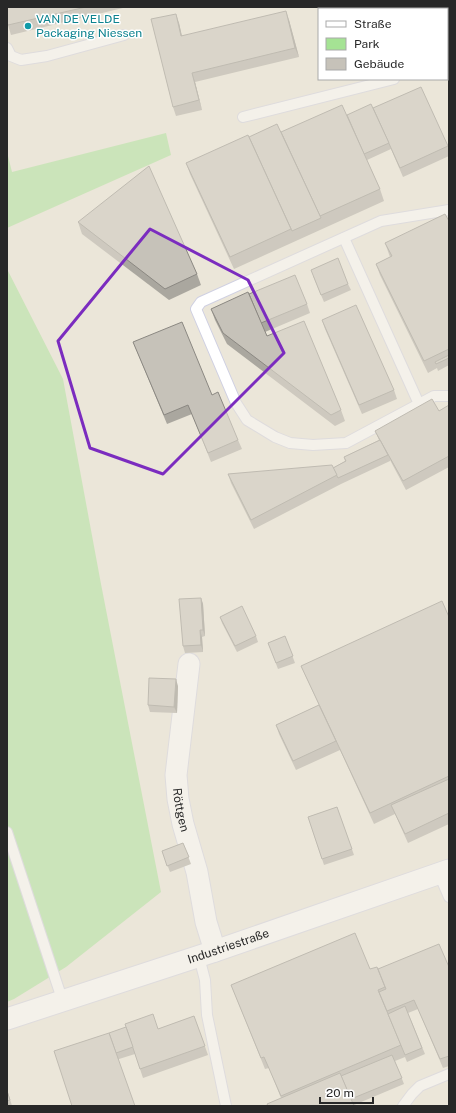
<svg xmlns="http://www.w3.org/2000/svg" width="456" height="1113" viewBox="0 0 456 1113" font-family="'Public Sans',sans-serif">
	<style>
		.green { fill: #a5e394 }
		.lines { fill: none; stroke-linecap: round; stroke-linejoin: round }
		.service-casing { stroke: #cfd0e2; stroke-width: 12 }
		.minor-casing { stroke: #cfd0e2; stroke-width: 23 }
		.service { stroke: #fff; stroke-width: 10 }
		.minor { stroke: #fff; stroke-width: 21 }
		.wall { fill: #aaa79f }
		.shaded-wall { fill: #8b8882 }
		.building { fill: #c6c2b9; stroke: #8b8882 }
		.marked { fill: none; stroke: #7b2cbf; stroke-width: 3; stroke-linejoin: round }
		.culture-dot { fill: #0f9aa8; stroke: #fff; stroke-width: 1.5 }
		.labels { text-anchor: middle; dominant-baseline: central; stroke-width: 3; stroke-linejoin: round; paint-order: stroke }
		.culture-label { font-size: 12px; fill: #0d838f; stroke: #fff; text-anchor: start }
		.street-label { font-size: 12px; fill: #282828; stroke: #fff }
	</style>
	<rect width="100%" height="100%" fill="#ebe6d9"/>
	<!-- green -->
	<g class="green">
		<path d="M166,133L171,155L7,228V152L12,172Z"/>
		<path d="M7,269L63,379L101,584L161,892L66,967L14,999L7,1002Z"/>
	</g>
	<g class="lines">
		<!-- service casing -->
		<g class="service-casing">
			<g id="service">
				<path d="M7,48L11,56L21,60L47,56L124,35"/>
				<path d="M447,66L449,65"/>
				<path d="M243,117L394,79"/>
				<path d="M449,210L381,221L201,302L196,309L236,403L247,420L275,437L290,443L313,445L346,443L434,396H449"/>
				<path d="M344,238L419,404"/>
				<path d="M7,832L63,1002"/>
				<path d="M439,874L449,897"/>
				<path d="M199,957L205,980L207,1015L226,1106"/>
				<path d="M403,1106L412,1094L420,1086L449,1074"/>
			</g>
		</g>
		<!-- minor casing -->
		<g class="minor-casing">
			<g id="minor">
				<path d="M447,7L449,15"/>
				<path id="s1" d="M189,664L176,775L178,799L183,824L197,872L206,922L215,951"/>
				<path id="s2" d="M7,1019L215,951L449,870"/>
			</g>
		</g>
		<!-- service -->
		<use href="#service" class="service"/>
		<!-- minor -->
		<use href="#minor" class="minor"/>
	</g>
	<!-- wall -->
	<g class="wall">
		<path d="M7,7H127L11,35L8,25Z"/>
		<path d="M289,20L299,57L195,82L202,110L176,116L173,107L179,23L182,36Z"/>
		<path d="M374,110L448,146L449,150V156L403,177L391,149L367,160L380,189L384,201L234,269L190,174L186,163L249,137L283,136L347,115Z"/>
		<path d="M449,221V365L438,371L437,368L428,373L380,275L376,264L390,257L385,243Z"/>
		<path d="M78,222L197,274L201,285L169,300L82,234Z"/>
		<path d="M313,276L348,284L351,290L324,302Z"/>
		<path d="M249,294L307,304L310,313L265,332L267,336L341,410L345,421L335,426L227,344L215,320L211,309Z"/>
		<path d="M322,320L394,390L397,399L362,414L325,329Z"/>
		<path d="M133,342L212,395L238,440L242,449L211,462L192,414L167,424Z"/>
		<path d="M449,405V467L406,490L390,460V461L341,484L254,529L231,483L228,474L333,468L345,461L344,457L379,440L375,431L439,411Z"/>
		<path d="M201,598L203,604L205,636L202,637L203,652L185,653L183,646Z"/>
		<path d="M220,617L256,636L258,642L237,652L222,623Z"/>
		<path d="M449,617V824L408,843L395,814L374,824L340,750L296,770L279,734L276,725L319,705L306,677L301,666Z"/>
		<path d="M285,636L295,663L278,669L268,643Z"/>
		<path d="M178,686L177,713L150,712L148,705Z"/>
		<path d="M337,807L354,855L324,865L308,817Z"/>
		<path d="M183,843L191,864L170,872L162,851Z"/>
		<path d="M449,967V1066L443,1068L418,1009L408,1013L425,1054L407,1062L405,1057L395,1061L404,1084L354,1105L281,1098L269,1068L265,1069L231,985L370,969Z"/>
		<path d="M194,1016L208,1055L143,1078L135,1054L119,1059L72,1106L126,1027L159,1029Z"/>
		<path d="M7,1089L12,1106H7Z"/>
	</g>
	<!-- shaded-wall -->
	<g class="shaded-wall">
		<path d="M286,11L289,20L299,57L295,48Z"/>
		<path d="M176,14L179,23L184,46L181,36Z"/>
		<path d="M192,73L195,82L202,110L199,100Z"/>
		<path d="M201,598L203,604L205,636L203,630Z"/>
		<path d="M200,630L202,637L203,652L201,645Z"/>
		<path d="M176,679L178,686L177,713L174,707Z"/>
	</g>
	<!-- building -->
	<g class="building">
		<path d="M7,7H86L8,25L7,22Z"/>
		<path d="M331,7H392L393,9H331Z"/>
		<path d="M286,11L295,48L192,73L199,100L173,107L151,19L176,14L181,36Z"/>
		<path d="M421,87L448,146L400,168L373,108Z"/>
		<path d="M371,104L389,143L364,154L347,115Z"/>
		<path d="M342,105L380,189L320,216L281,132Z"/>
		<path d="M277,124L321,218L292,231L249,137Z"/>
		<path d="M248,135L291,229L230,257L186,163Z"/>
		<path d="M149,166L197,274L165,289L78,222Z"/>
		<path d="M445,214L449,221V349L424,361L376,264L392,256L385,243Z"/>
		<path d="M338,258L348,284L321,295L311,270Z"/>
		<path d="M295,275L307,304L261,323L249,294Z"/>
		<path d="M248,292L267,336L304,321L341,410L331,415L223,333L211,309Z"/>
		<path d="M356,305L394,390L359,405L322,320Z"/>
		<path d="M182,322L212,395L218,392L238,440L208,453L188,405L164,415L133,342Z"/>
		<path d="M449,355V358L436,364L435,362Z"/>
		<path d="M432,399L439,411L449,405V456L403,481L375,431Z"/>
		<path d="M380,440L388,455L338,478L333,468L346,461L344,457Z"/>
		<path d="M332,465L337,475L251,520L228,474Z"/>
		<path d="M201,598L203,630H200L201,645L183,646L179,599Z"/>
		<path d="M442,601L449,617V776L370,813L301,666Z"/>
		<path d="M242,606L256,636L235,646L220,617Z"/>
		<path d="M285,636L293,656L276,663L268,643Z"/>
		<path d="M149,678L176,679L174,707L148,705Z"/>
		<path d="M319,705L336,741L293,761L276,725Z"/>
		<path d="M449,779V813L405,834L391,805Z"/>
		<path d="M337,807L352,849L322,859L308,817Z"/>
		<path d="M183,843L189,857L167,866L162,851Z"/>
		<path d="M355,933L370,969L377,967L385,987L378,990L401,1045L281,1096L264,1057L261,1058L231,985Z"/>
		<path d="M439,944L449,967V1056L440,1059L414,1000L387,1011L379,992L386,989L378,969Z"/>
		<path d="M405,1006L422,1048L405,1055L388,1014Z"/>
		<path d="M153,1014L158,1029L194,1016L205,1046L140,1069L125,1024Z"/>
		<path d="M126,1027L133,1047L116,1053L109,1033Z"/>
		<path d="M109,1033L135,1106H72L54,1051Z"/>
		<path d="M392,1055L402,1078L351,1099L341,1076Z"/>
		<path d="M340,1073L354,1106H268L267,1104Z"/>
		<path d="M7,1091L10,1100L7,1101Z"/>
	</g>
	<!-- marked area -->
	<path d="M0 0H456V1113H0ZM150,229L248,280L284,353L163,474L90,448L58,341Z" fill="#ebe6d9" fill-opacity=".55" fill-rule="evenodd"/>
	<path class="marked" d="M150,229L248,280L284,353L163,474L90,448L58,341Z"/>
	<!-- markers -->
	<circle class="culture-dot" cx="28" cy="26" r="4"/>
	<g class="labels">
		<!-- culture labels -->
		<g class="culture-label">
			<text x="36" y="19">VAN DE VELDE<tspan x="36" dy="14">Packaging Niessen</tspan></text>
		</g>
		<!-- street labels -->
		<g class="street-label">
			<text stroke="none"><textPath href="#s1" startOffset="147">Röttgen</textPath></text>
			<text stroke="none"><textPath href="#s2" startOffset="233">Industriestraße</textPath></text>
		</g>
	</g>
	<!-- border -->
	<rect width="456" height="1113" fill="none" stroke="#282828" stroke-width="16"/>
	<!-- legend -->
	<rect x="318" y="8" width="130" height="72" fill="#ffffff" stroke="#a9a9a9"/>
	<rect x="326" y="21" width="20" height="6" fill="#ffffff" stroke="#a9a9a9"/>
	<text x="354" y="28" font-size="12" fill="#282828">Straße</text>
	<rect x="326" y="38" width="20" height="12" fill="#a5e394" stroke="#a9a9a9"/>
	<text x="354" y="48" font-size="12" fill="#282828">Park</text>
	<rect x="326" y="58" width="20" height="12" fill="#c6c2b9" stroke="#a9a9a9"/>
	<text x="354" y="68" font-size="12" fill="#282828">Gebäude</text>
	<!-- scale -->
	<path d="M320 1097v6h53v-6" fill="none" stroke="#282828" stroke-width="2"/>
	<text x="326" y="1097" font-size="12" fill="#282828" stroke="#ffffff" stroke-width="3" paint-order="stroke">20 m</text>
</svg>
